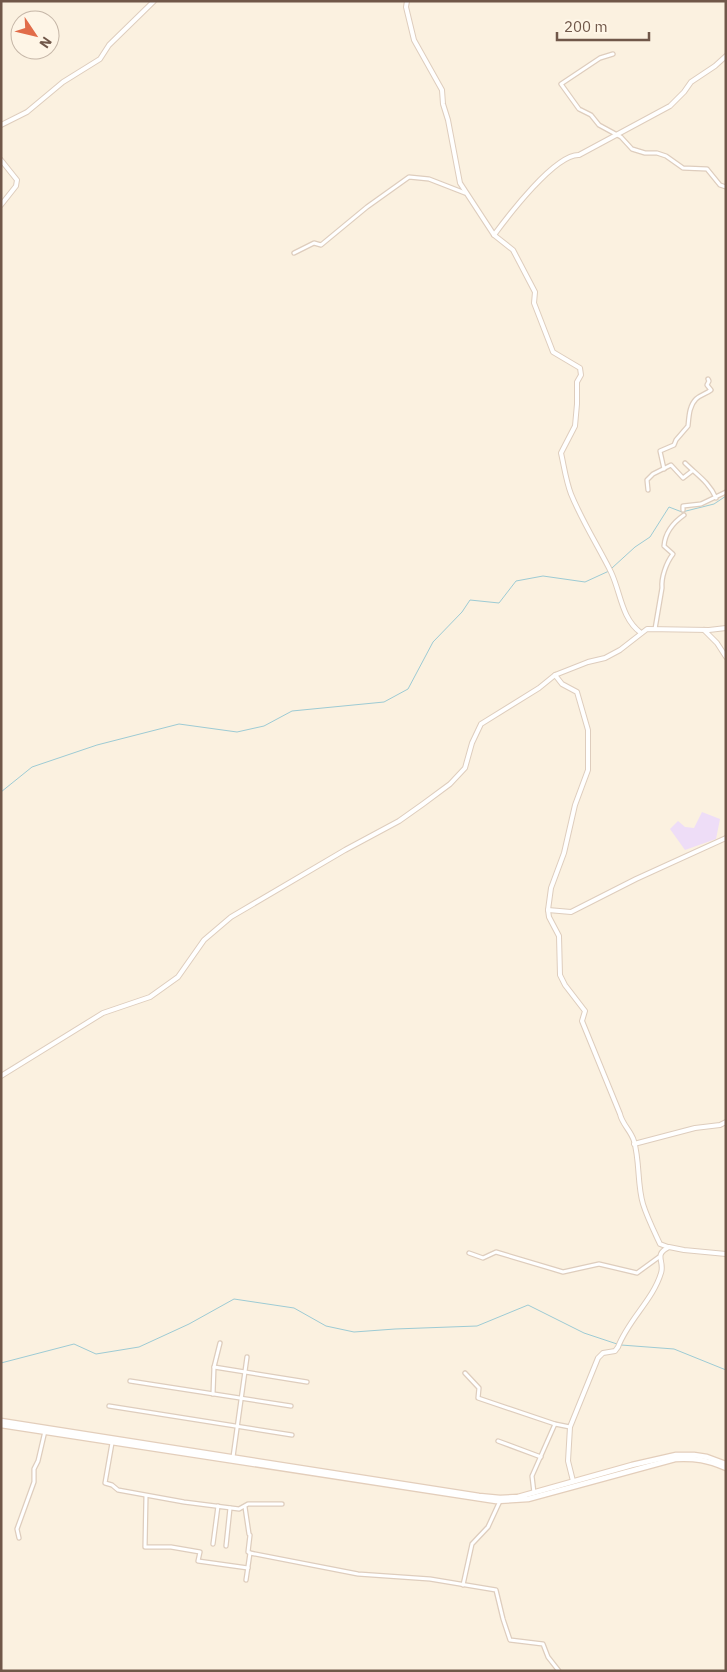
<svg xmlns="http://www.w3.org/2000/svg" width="727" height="1672" viewBox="0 0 727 1672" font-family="'IBM Plex Sans',sans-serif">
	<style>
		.education { fill: #eeddf7 }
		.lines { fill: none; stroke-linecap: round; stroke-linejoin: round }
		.stream { stroke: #9dcbd4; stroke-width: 1 }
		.minor-casing { stroke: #decdbd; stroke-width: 5.5 }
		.tertiary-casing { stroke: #decdbd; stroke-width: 6 }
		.secondary-casing { stroke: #e3cebb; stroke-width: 7 }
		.minor { stroke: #fff; stroke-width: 3 }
		.tertiary { stroke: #fff; stroke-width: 4 }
		.secondary { stroke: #fff; stroke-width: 4.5 }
	</style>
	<rect width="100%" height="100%" fill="#fbf1e0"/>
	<!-- education -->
	<path class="education" d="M702,812L720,819L716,839L685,850L670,829L678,821L685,827L694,828Z"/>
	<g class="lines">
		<!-- stream -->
		<g class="stream">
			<path d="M612,568L635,547L650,537L669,507L682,512L714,504L726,496"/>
			<path d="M1,792L32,767L97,745L179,724L237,732L264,726L292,711L384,702L408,689L433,642L462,612L470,600L499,603L516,581L543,576L585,582L609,571"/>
			<path d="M621,1345L674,1349L726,1370"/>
			<path d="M1,1363L74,1344L96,1354L139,1347L189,1324L234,1299L294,1308L326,1326L354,1332L395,1329L477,1326L528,1305L584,1333L617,1344"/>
		</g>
		<!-- minor casing -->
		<g class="minor-casing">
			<g id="minor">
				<path d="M613,54L600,58L561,84L579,109L591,115L599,125L621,137L632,149L645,153H657L666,156L683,168L707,169L720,185L726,187"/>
				<path d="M294,253L314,243L321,245L367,207L409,177L429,179L465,193"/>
				<path d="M685,463C697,475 709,482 716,498"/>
				<path d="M664,469L660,451L674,445L676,440L688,426C689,417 689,406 696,399C700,395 706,394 711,390L707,385L709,381L708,379"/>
				<path d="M648,490L647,480L653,474L671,465L683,478L692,471"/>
				<path d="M683,510V506L701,504L726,492"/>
				<path d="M655,629L662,588C661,578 666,563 673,554L664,546C665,533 674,522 684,515"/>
				<path d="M469,1253L483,1258L496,1252L563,1272L599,1264L637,1273L659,1257"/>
				<path d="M214,1367L307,1382"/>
				<path d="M465,1373L479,1388L478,1398L555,1424L570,1427"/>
				<path d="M130,1381L291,1406"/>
				<path d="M213,1394L214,1367L220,1343"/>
				<path d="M109,1406L292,1435"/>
				<path d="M498,1441L541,1457"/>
				<path d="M112,1443L105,1483L112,1485L118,1490L184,1502L239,1509L248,1504H282"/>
				<path d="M233,1457L247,1357"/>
				<path d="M534,1493L532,1476L555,1424"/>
				<path d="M146,1496L145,1547H171L200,1552L198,1561L248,1568"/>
				<path d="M245,1507L249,1534L250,1535L248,1552L250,1553L358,1574L430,1579L496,1590L503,1619L510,1640L543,1644L548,1657L559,1671"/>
				<path d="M19,1538L17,1529L34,1482V1469L38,1461L45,1431"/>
				<path d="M213,1544L218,1506"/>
				<path d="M226,1546L230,1508"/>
				<path d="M246,1580L250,1553"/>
				<path d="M463,1585L472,1544L488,1527L500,1501"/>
			</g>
		</g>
		<!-- tertiary casing -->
		<g class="tertiary-casing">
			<g id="tertiary">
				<path d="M407,1L406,7L414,40L442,90L443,104L448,120L460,183L494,235L513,250L535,292L534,303L553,352L580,368L581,375L577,382V404L575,426L561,453C564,466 566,481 571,494C582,521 598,546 611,572C621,593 621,618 641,633"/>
				<path d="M1,125L27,112L63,82L100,59L109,45L154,1"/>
				<path d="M1,160L17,180L16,186L1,205"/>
				<path d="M494,235C508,216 555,154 579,155L670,106L684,92L691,82L715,66L726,56"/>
				<path d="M704,630L717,643L726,657"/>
				<path d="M555,675L562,684L577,692L588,730V770L575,805L564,853L551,888L548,910L549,917L559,936L560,975L565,985L585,1011L582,1021L620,1114C622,1124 631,1131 634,1141C640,1162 637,1184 643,1204C647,1217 654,1231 660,1244L668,1247"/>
				<path d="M548,910L571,912L636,879L726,838"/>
				<path d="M1,1076L103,1013L150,997L178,977L204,940L231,917L345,850L399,821L423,804L450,784L465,768L472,743L481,724L539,688L555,675L588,662L605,658L620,650L647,629L709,630L726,628"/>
				<path d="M634,1144L695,1128L720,1125L726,1122"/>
				<path d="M573,1481L568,1461L570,1427L598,1358L603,1353L615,1351L618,1347C628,1320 653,1300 661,1273C665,1261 653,1255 669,1247L684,1250L726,1254"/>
			</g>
		</g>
		<!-- secondary casing -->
		<g class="secondary-casing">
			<g id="secondary">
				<path d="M1,1421L479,1496L500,1498L518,1497L632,1465L676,1455H694L707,1457L726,1464"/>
				<path d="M1,1425L496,1501L528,1499L675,1459C696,1458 707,1460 726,1468"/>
			</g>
		</g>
		<!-- minor -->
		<use href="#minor" class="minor"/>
		<!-- tertiary -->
		<use href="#tertiary" class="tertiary"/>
		<!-- secondary -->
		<use href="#secondary" class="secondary"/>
	</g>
	<!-- border -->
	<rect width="727" height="1672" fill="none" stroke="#705749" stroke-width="5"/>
	<!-- north arrow -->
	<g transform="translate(35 35) rotate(125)"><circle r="24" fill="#fef5e6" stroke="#c5b6a7"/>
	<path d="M0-4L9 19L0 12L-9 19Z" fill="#e16c49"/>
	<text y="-8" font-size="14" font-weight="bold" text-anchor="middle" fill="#705749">N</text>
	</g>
	<!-- scale -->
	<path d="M557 32v8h92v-8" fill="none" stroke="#705749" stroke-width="2.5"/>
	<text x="564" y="32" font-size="15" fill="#705749" stroke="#fef5e6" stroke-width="4" paint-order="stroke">200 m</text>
</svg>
